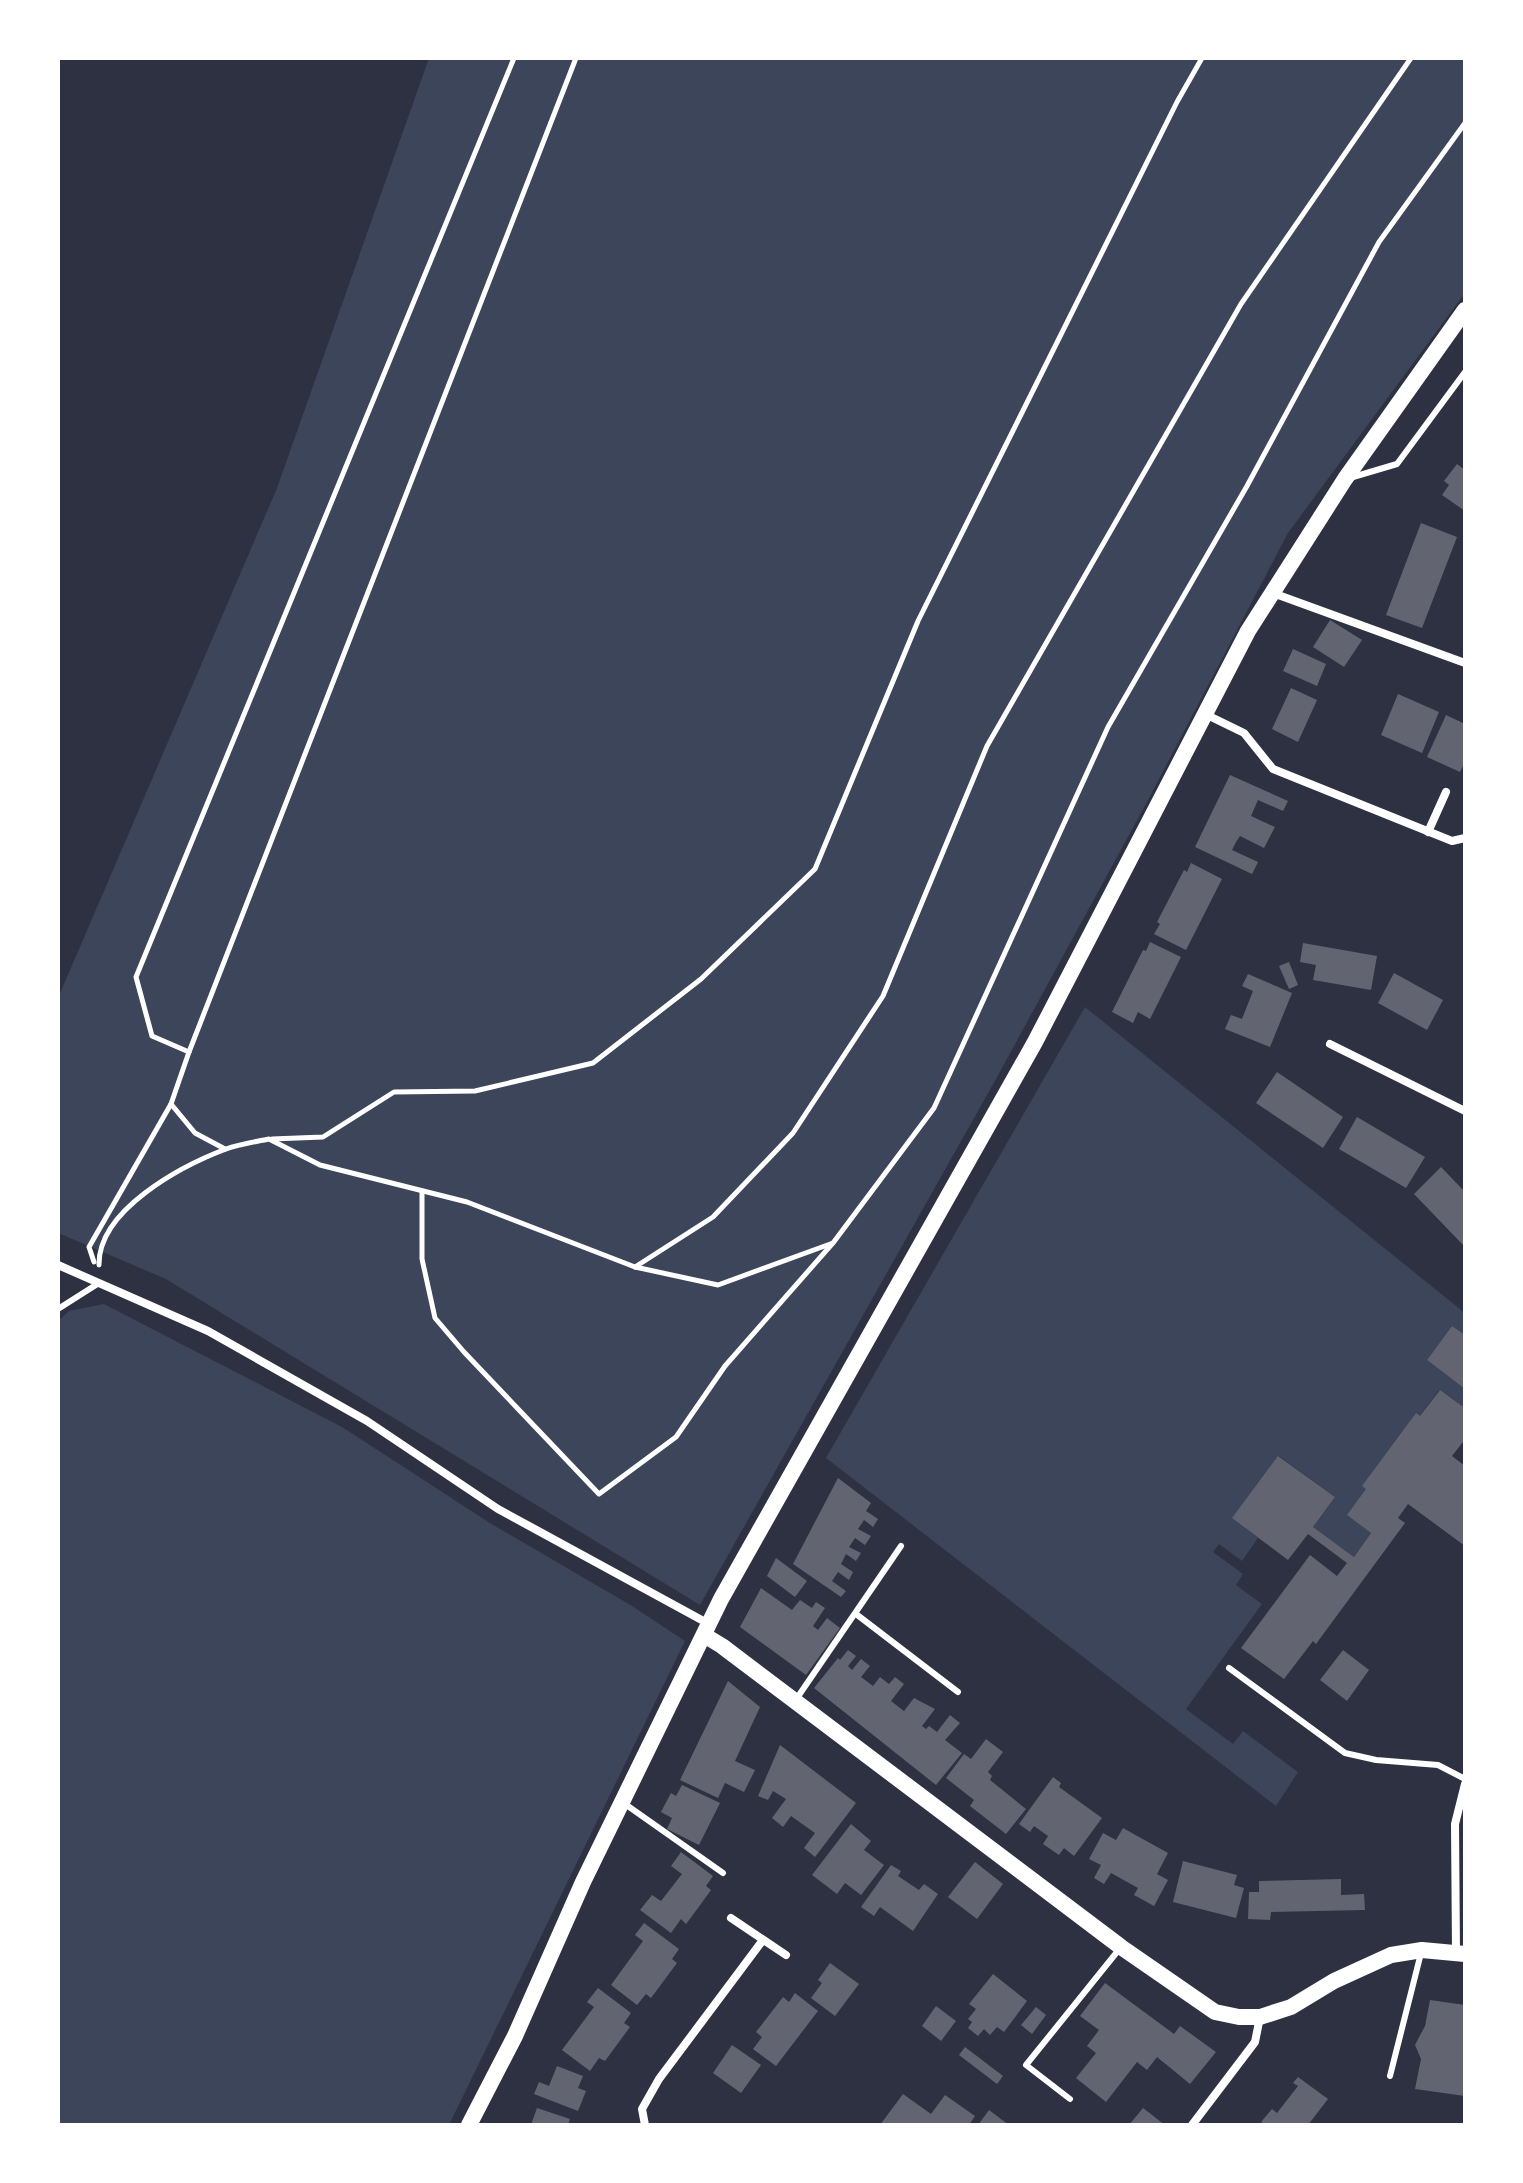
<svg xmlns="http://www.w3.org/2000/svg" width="1523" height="2183" viewBox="0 0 1523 2183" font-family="'DejaVu Sans',sans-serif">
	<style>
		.green { fill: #3c4559 }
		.building { fill: #626471 }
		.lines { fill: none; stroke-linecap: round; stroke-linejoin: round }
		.path { stroke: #fff; stroke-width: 5 }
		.service { stroke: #fff; stroke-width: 6 }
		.minor { stroke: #fff; stroke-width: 8 }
		.secondary { stroke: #fff; stroke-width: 16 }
	</style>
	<rect width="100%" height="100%" fill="#2d3142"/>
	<!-- green -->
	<g class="green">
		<path d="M429,58H1465V293L1288,533L1147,802L996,1079L700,1605L166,1279L58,1233V998L277,488Z"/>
		<path d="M1085,1007L1465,1313V1335L1452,1326L1427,1360L1465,1389V1403L1462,1406L1439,1390L1366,1489L1371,1533L1354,1557L1313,1527L1335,1497L1279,1456L1233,1518L1258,1538L1242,1561L1219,1544L1213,1552L1243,1574L1236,1585L1262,1604L1186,1709L1233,1744L1243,1731L1298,1772L1276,1806L826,1458Z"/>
		<path d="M104,1304L342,1427L490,1523L632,1606L685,1641L449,2125H58V1321L69,1311Z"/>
	</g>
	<!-- building -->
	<g class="building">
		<path d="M1457,464L1465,470V511L1442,495L1449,485L1444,481Z"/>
		<path d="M1421,523L1457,537L1422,628L1386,615Z"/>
		<path d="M1330,620L1362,640L1344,667L1313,647Z"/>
		<path d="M1293,649L1326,664L1317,686L1283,671Z"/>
		<path d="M1291,688L1317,700L1298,742L1272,729Z"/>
		<path d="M1398,694L1439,712L1422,753L1381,735Z"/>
		<path d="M1446,715L1465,724V762L1460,772L1427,757Z"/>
		<path d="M1230,775L1288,801L1283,811L1258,800L1251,816L1275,827L1264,848L1240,836L1236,842L1232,850L1258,862L1252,874L1195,847Z"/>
		<path d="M1191,863L1222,879L1186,950L1154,934L1160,924L1157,922L1184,870L1187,872Z"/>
		<path d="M1150,942L1181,957L1150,1019L1138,1012L1133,1023L1112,1012L1143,950L1146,951Z"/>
		<path d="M1303,943L1377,956L1371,990L1313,980L1316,965L1300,962Z"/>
		<path d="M1289,962L1298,985L1289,989L1279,966Z"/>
		<path d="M1394,973L1443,1000L1427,1030L1378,1003Z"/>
		<path d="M1248,974L1292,993L1270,1047L1225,1029L1231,1015L1242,1019L1253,991L1242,986Z"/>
		<path d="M1277,1072L1343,1117L1323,1148L1256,1103Z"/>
		<path d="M1357,1117L1425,1157L1406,1188L1339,1149Z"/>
		<path d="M1441,1167L1465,1192V1247L1414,1194Z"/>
		<path d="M1452,1326L1465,1335V1389L1427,1360Z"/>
		<path d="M1440,1390L1462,1406L1465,1403V1443L1463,1442L1452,1456L1465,1466V1546L1408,1504L1398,1518L1405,1523L1316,1644L1313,1641L1284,1679L1241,1648L1310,1555L1337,1576L1347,1563L1308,1534L1288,1560L1232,1518L1278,1456L1335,1497L1313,1527L1354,1557L1371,1533L1347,1515L1366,1489L1362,1486L1416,1413L1420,1416Z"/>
		<path d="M838,1478L871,1503L866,1511L878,1519L873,1527L864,1520L858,1529L871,1536L865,1545L855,1538L849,1547L861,1553L856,1561L846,1554L841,1564L853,1572L849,1580L838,1572L832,1581L846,1591L841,1597L793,1564Z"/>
		<path d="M776,1558L807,1581L795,1597L767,1576Z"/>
		<path d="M761,1588L792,1610L800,1600L812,1608L816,1602L825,1608L813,1626L818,1630L827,1618L840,1628L806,1675L740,1627Z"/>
		<path d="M848,1650L856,1656L848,1666L852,1670L861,1659L870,1666L861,1677L873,1686L880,1677L889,1684L895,1677L904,1684L891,1701L904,1711L914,1698L935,1709L922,1726L926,1729L929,1726L937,1732L950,1715L960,1723L945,1740L962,1753L936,1785L814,1688L838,1658L840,1660Z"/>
		<path d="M1343,1650L1369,1670L1347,1701L1320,1680Z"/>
		<path d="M728,1681L760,1707L735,1761L755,1770L744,1792L725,1783L718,1798L680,1780Z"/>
		<path d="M986,1739L1003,1752L988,1772L992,1776L990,1780L1026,1809L1006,1834L970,1806L974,1800L946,1778L964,1754L971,1759Z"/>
		<path d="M780,1745L856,1803L815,1857L804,1848L815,1833L791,1816L783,1827L772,1818L786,1799L773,1791L768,1800L758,1796Z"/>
		<path d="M1053,1777L1061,1783L1059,1787L1102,1818L1074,1856L1064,1848L1059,1855L1043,1844L1048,1836L1034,1826L1030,1832L1019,1824Z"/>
		<path d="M682,1785L720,1803L699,1845L667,1829L672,1818L661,1812L671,1793L676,1796Z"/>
		<path d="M851,1824L871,1841L864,1850L884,1865L861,1895L845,1883L837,1894L812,1875Z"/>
		<path d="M1123,1828L1168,1853L1157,1874L1168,1880L1154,1906L1134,1895L1138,1888L1111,1873L1104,1884L1094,1878L1101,1865L1089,1859L1103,1833L1116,1840Z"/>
		<path d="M681,1852L713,1876L706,1886L711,1890L698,1908L686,1924L681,1919L671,1933L640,1910L652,1895L661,1901L682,1874L671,1866Z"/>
		<path d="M1183,1861L1237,1875L1234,1885L1244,1888L1236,1918L1173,1902Z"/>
		<path d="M975,1862L1003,1884L977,1919L948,1897Z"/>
		<path d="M891,1865L901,1871L898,1876L919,1890L924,1884L938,1894L913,1931L880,1907L874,1916L861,1907Z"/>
		<path d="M1341,1879V1895L1364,1894L1365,1910L1271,1912L1270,1920L1248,1919L1249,1892H1259V1881Z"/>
		<path d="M644,1923L679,1949L672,1959L677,1963L651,1998L646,1994L637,2005L611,1985L643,1941L635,1935Z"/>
		<path d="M830,1963L859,1984L835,2016L811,1998L822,1983L818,1980Z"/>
		<path d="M993,1974L1027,2001L1004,2032L997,2027L990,2035L984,2029L978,2036L968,2028L972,2022L968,2019L976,2009L969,2004Z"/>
		<path d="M1105,1983L1174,2034L1180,2026L1216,2052L1190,2084L1157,2057L1147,2070L1137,2062L1106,2102L1076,2078L1096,2053L1087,2046L1099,2030L1080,2016Z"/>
		<path d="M598,1988L631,2013L624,2023L630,2027L605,2061L599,2058L590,2071L562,2050L594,2007L587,2002Z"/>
		<path d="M795,1993L818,2011L776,2066L753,2049L762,2037L756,2032L783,1997L789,2002Z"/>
		<path d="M1430,2000L1465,2005V2096L1415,2089L1421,2059L1415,2045L1425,2026Z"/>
		<path d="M936,2006L956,2021L941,2041L922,2026Z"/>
		<path d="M1036,2007L1046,2015L1032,2034L1021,2025Z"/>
		<path d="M732,2045L761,2065L741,2093L713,2073Z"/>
		<path d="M965,2047L1003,2076L997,2084L959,2055Z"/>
		<path d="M557,2066L583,2076L578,2088L586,2091L578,2111L534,2094L539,2082L549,2086Z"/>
		<path d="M1298,2077L1328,2099L1308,2125H1266L1261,2122L1272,2109L1277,2113L1298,2086L1293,2083Z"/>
		<path d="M903,2094L931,2114L945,2095L975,2116L969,2125H880Z"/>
		<path d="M537,2108L570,2119L568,2125H531Z"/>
		<path d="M1143,2108L1165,2125H1129Z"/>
		<path d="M989,2110L1009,2125H978Z"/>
	</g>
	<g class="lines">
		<!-- path -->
		<g class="path">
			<path d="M189,1052L152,1036L136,977L514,58"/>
			<path d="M171,1104L195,1133L225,1149"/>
			<path d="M272,1139L323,1137L394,1092L475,1091L593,1063L701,979L815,869L918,621L1177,102L1202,58"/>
			<path d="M422,1191V1259L435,1318L464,1352L599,1494L676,1437L725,1366L832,1244"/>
			<path d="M94,1262L89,1247L171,1104L189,1052L576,58"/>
			<path d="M99,1265C98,1210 181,1166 226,1149C240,1144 255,1142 269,1139L320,1165L467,1202L635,1267L718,1285L833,1243L934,1108L1108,727L1247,486L1379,242L1465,123"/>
			<path d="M635,1267L713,1217L793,1133L883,996L987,746L1241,304L1411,58"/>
		</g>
		<!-- service -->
		<g class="service">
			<path d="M1353,477L1397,464L1465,372"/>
			<path d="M58,1309L99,1283"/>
			<path d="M856,1614L958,1692"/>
			<path d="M1229,1668L1345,1753L1376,1760L1438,1765L1465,1779"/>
			<path d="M797,1698L901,1546"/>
			<path d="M625,1804L723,1873"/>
			<path d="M1390,2076L1421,1953"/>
			<path d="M1070,2099L1026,2065L1121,1947"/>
		</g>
		<!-- minor -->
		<g class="minor">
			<path d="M1270,592L1465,663"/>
			<path d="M1205,714L1244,733L1273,769L1452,841L1465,838"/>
			<path d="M1428,832L1446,792"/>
			<path d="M1330,1044L1465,1111"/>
			<path d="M58,1265L208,1331L367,1421L498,1509L709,1624"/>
			<path d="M731,1918L786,1955"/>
			<path d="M1456,1953L1455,1824L1465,1784"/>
			<path d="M645,2125L642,2109L659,2079L763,1940"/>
			<path d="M1192,2125L1255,2042L1260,2017"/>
		</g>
		<!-- secondary -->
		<g class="secondary">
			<path d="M704,1635L722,1646L1121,1947L1215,2012L1239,2017H1260L1291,2007L1334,1981L1391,1955L1422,1950L1465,1954"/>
			<path d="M469,2125L515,2036L583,1882L721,1599L1035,1042L1248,631L1345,479L1465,310"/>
		</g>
	</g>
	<!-- border -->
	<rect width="1523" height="2183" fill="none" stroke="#ffffff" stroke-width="120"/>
</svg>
